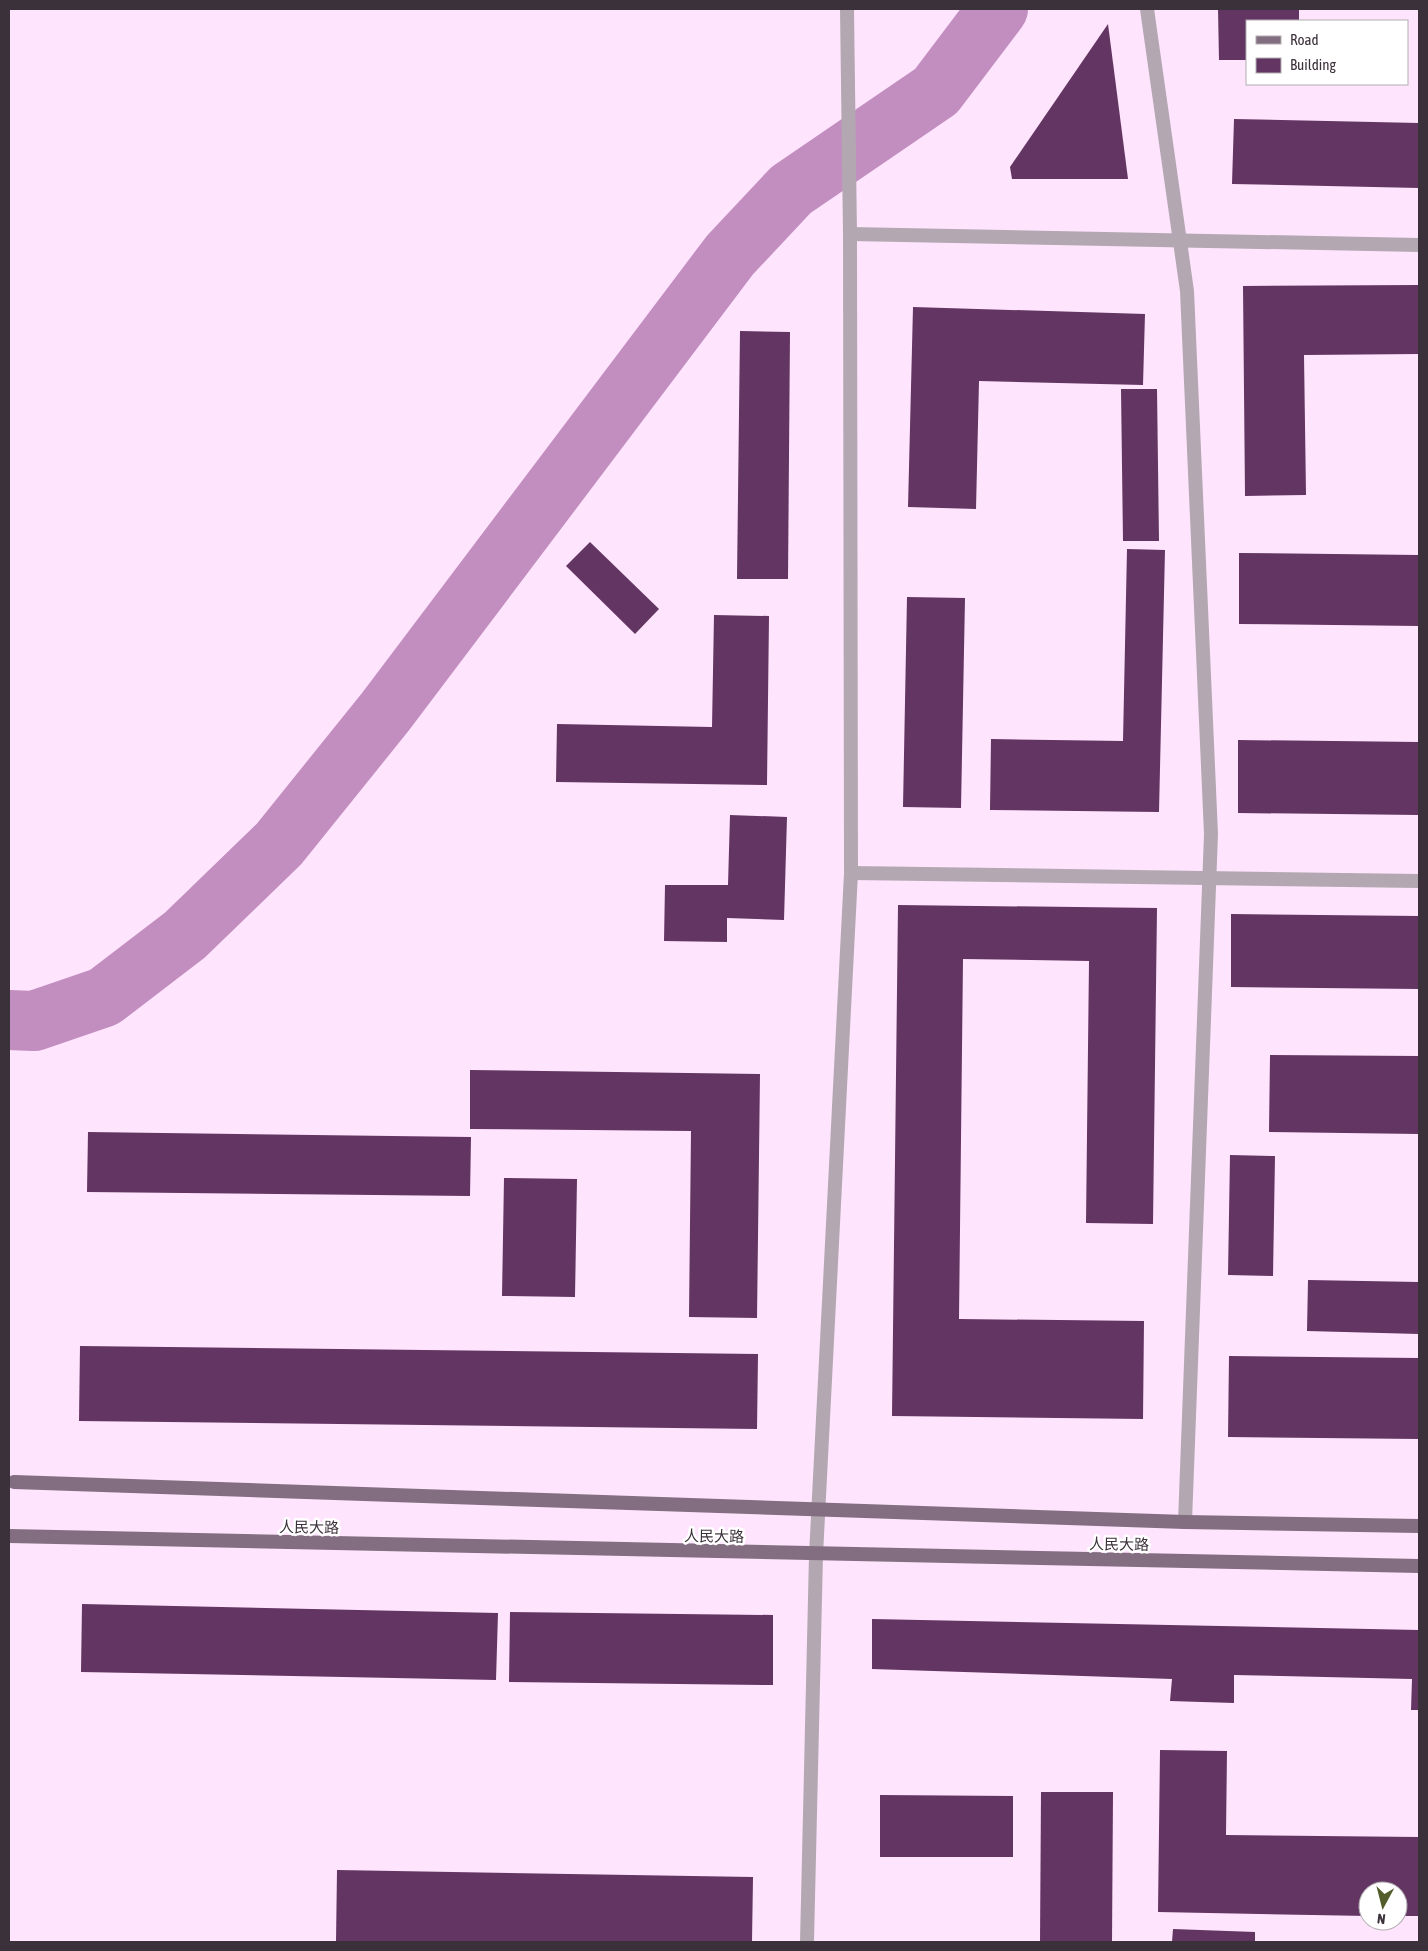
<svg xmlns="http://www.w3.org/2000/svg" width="1428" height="1951" viewBox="0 0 1428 1951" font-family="'Asap Condensed','Noto Sans SC',sans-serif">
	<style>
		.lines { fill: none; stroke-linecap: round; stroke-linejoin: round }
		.river { stroke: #c28ec0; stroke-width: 60 }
		.building { fill: #633562 }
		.minor { stroke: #b3a8b2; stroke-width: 14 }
		.tertiary { stroke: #b3a8b2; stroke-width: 14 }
		.primary { stroke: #826e80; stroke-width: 14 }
		.labels { text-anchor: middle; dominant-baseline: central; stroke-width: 5; stroke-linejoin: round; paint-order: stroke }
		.street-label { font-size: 15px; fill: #3b313a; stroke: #fff }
	</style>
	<rect width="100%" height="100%" fill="#ffe4fd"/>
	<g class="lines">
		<!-- river -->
		<path class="river" d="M9,1020L34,1021L104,997L185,935L279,844L386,711L730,255L791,190L936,91L998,9"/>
	</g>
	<!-- building -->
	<g class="building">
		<path d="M1218,9H1299V21H1247V60H1219Z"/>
		<path d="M1108,24L1128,179H1012L1010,167Z"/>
		<path d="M1234,119L1419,123V188L1232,184Z"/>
		<path d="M1419,285V354L1304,355L1306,495L1245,496L1243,286Z"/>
		<path d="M913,307L1145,314L1143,385L979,381L976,509L908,507Z"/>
		<path d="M740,331L790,332L788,579H737Z"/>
		<path d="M1121,389H1157L1159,541H1123Z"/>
		<path d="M590,542L659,609L635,634L566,566Z"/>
		<path d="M1127,549L1165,550L1159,812L990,810L991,739L1123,741Z"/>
		<path d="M1239,553L1419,555V626L1239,624Z"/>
		<path d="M907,597L965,598L961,808L903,807Z"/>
		<path d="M714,615L769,616L767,785L556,782L557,724L712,727Z"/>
		<path d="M1238,740L1419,742V815L1238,813Z"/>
		<path d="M730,815L787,817L784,920L727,918V942L664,941L665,885H728Z"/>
		<path d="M898,905L1157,908L1153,1224L1086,1223L1089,961L963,959L959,1319L1144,1321L1143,1419L892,1416Z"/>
		<path d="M1231,914L1419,916V989L1231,987Z"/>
		<path d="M1270,1055L1419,1056V1134L1269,1132Z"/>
		<path d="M470,1070L760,1074L757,1318L689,1317L691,1131L470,1129Z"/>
		<path d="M88,1132L471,1137L470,1196L87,1192Z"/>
		<path d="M1230,1155L1275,1156L1273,1276L1228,1275Z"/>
		<path d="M504,1178L577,1179L575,1297L502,1296Z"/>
		<path d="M1308,1280L1419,1282V1334L1307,1331Z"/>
		<path d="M80,1346L758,1354L757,1429L79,1421Z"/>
		<path d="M1229,1356L1419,1358V1439L1228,1437Z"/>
		<path d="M82,1604L498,1613L496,1680L81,1672Z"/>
		<path d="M510,1612L773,1615V1685L509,1682Z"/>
		<path d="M872,1619L1419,1630V1710H1411L1412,1679L1234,1675V1703L1170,1701L1172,1679L872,1669Z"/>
		<path d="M1160,1750L1227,1751L1226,1835L1419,1837V1916H1398V1891H1368V1916L1158,1912Z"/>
		<path d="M1041,1792H1113L1112,1942H1040Z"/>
		<path d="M880,1795L1013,1796V1857H880Z"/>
		<path d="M337,1870L753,1877L752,1942H336Z"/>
		<path d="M1173,1929L1255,1932V1942H1172Z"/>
	</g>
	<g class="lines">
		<!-- minor -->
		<g class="minor">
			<path d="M1147,9L1187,291L1211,834L1185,1522"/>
			<path d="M850,234L1419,245"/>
			<path d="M851,873L1419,881"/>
			<path d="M807,1942L816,1555"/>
		</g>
		<!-- tertiary -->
		<path class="tertiary" d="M816,1555L851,873L850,234L847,9"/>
		<!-- primary -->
		<g class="primary">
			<path d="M14,1482L1185,1522L1419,1526"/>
			<path d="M9,1536L1419,1566"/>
		</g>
	</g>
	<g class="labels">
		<!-- street labels -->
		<g class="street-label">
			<text transform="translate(309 1527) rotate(1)">人民大路</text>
			<text transform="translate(714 1536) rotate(1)">人民大路</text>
			<text transform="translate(1119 1544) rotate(1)">人民大路</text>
		</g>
	</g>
	<!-- border -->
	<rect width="1428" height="1951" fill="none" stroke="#3b313a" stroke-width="20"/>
	<!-- legend -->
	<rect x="1246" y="20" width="162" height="65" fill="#ffffff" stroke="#b1adb0"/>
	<rect x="1256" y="36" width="25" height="8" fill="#826e80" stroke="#b1adb0"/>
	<text x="1290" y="45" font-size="15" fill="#3b313a">Road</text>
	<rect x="1256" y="58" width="25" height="15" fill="#633562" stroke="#b1adb0"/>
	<text x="1290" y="70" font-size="15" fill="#3b313a">Building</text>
	<!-- north arrow -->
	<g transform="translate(1383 1906) rotate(187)"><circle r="24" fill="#ffffff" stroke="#b1adb0"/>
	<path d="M0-4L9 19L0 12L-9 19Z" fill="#535c2b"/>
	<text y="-8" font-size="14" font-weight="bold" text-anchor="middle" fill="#3b313a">N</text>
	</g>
</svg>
